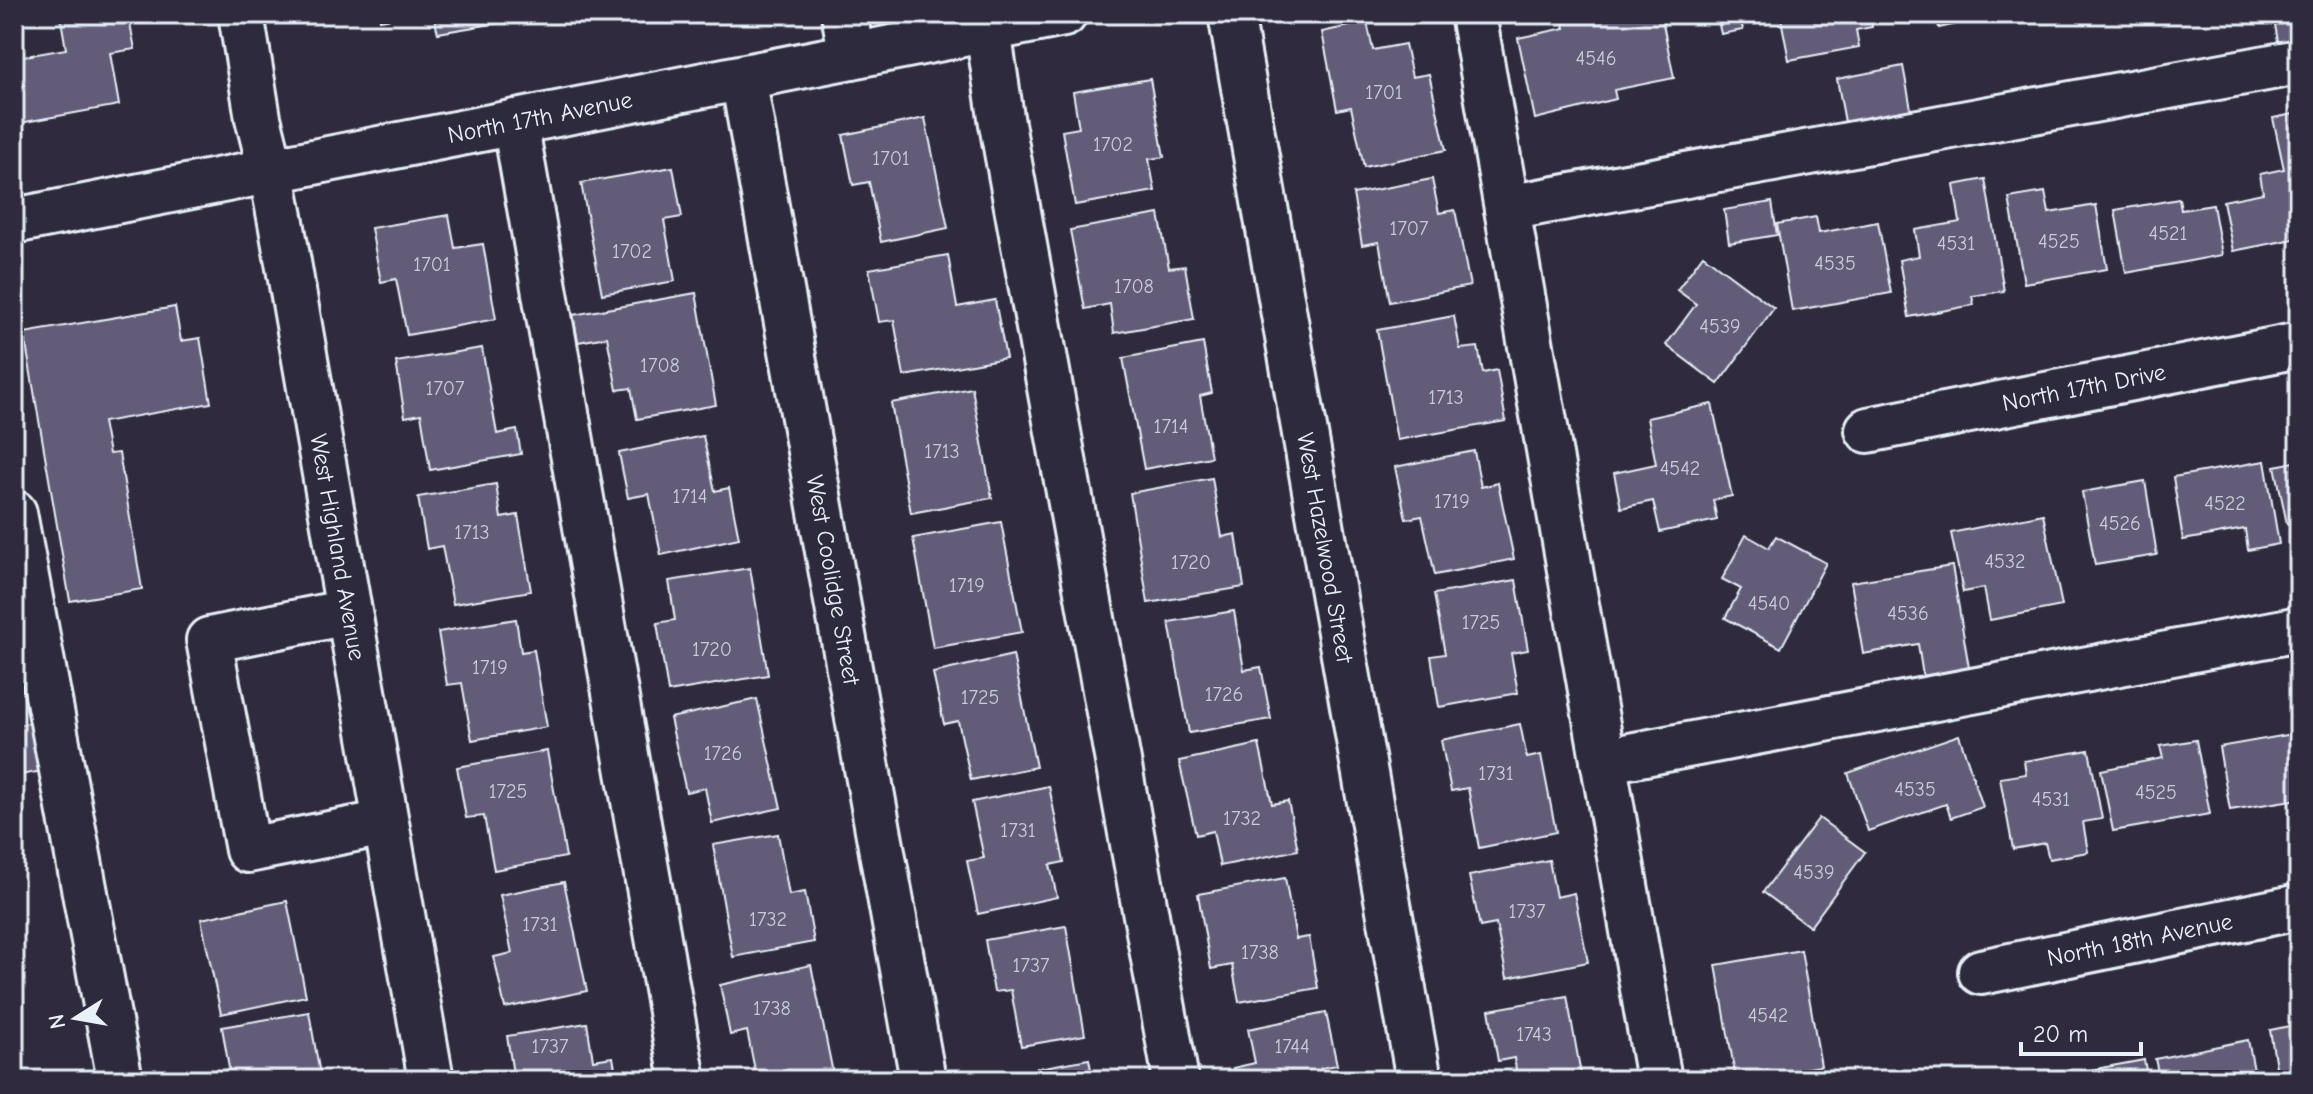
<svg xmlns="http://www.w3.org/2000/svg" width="2313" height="1094" viewBox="0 0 2313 1094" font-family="'Comic Neue',sans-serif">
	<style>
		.building { fill: #635b78; stroke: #e8f1f8; stroke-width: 2 }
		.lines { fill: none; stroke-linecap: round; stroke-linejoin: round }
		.minor-casing { stroke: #e8f1f8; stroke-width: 50 }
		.minor { stroke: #2f2a3d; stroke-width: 44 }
		.labels { text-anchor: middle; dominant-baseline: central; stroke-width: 7; stroke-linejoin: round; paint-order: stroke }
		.number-label { font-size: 20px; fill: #c7ccd8 }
		.street-label { font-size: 24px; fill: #e8f1f8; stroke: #2f2a3d }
	</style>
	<rect width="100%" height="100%" fill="#2f2a3d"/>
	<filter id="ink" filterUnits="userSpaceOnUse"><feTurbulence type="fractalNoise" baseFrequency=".0125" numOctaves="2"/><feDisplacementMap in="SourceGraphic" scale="16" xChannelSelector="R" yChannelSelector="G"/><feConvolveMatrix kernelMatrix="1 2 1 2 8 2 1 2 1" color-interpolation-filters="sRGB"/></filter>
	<g filter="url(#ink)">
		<!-- building -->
		<g class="building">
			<path d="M60,14H128L135,49L110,53L119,105L14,124V58L66,49Z"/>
			<path d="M379,14H414L380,20Z"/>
			<path d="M433,14H551L438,33Z"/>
			<path d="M1573,14H1661L1674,78L1614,90L1616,99L1535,119L1518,38L1565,28L1562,16Z"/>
			<path d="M1698,14H1742V15L1700,24Z"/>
			<path d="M1780,14H1870L1872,27L1856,30L1859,47L1789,60Z"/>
			<path d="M1920,14H1963L1965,22L1939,28L1937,19L1921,22Z"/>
			<path d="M2102,14H2134L2103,20Z"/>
			<path d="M2273,14H2299V49L2280,52Z"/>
			<path d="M1741,21L1743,30L1721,34L1719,25Z"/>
			<path d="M1367,22L1373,50L1405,44L1412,77L1429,74L1446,150L1364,167L1351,107L1337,110L1322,32Z"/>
			<path d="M1903,66L1914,125L1848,138L1837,79Z"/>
			<path d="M1150,79L1164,157L1149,159L1155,191L1075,205L1062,131L1079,128L1073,92Z"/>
			<path d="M2299,113V238L2233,251L2223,201L2263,193L2260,174L2284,169L2273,118Z"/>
			<path d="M925,118L948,228L881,242L869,182L853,185L843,135Z"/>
			<path d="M673,167L682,217L664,220L675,281L602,294L581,183Z"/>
			<path d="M1432,179L1439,213L1455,210L1470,286L1390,302L1379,242L1362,245L1353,194Z"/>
			<path d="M1985,179L2004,291L1972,296L1974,305L1909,317L1899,260L1919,256L1915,230L1960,222L1954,185Z"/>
			<path d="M2045,192L2049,213L2096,205L2107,269L2024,283L2009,198Z"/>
			<path d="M2179,199L2181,210L2213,205L2222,255L2126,273L2115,210Z"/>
			<path d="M1772,202L1777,235L1729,243L1724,210Z"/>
			<path d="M1159,214L1169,268L1185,266L1194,319L1114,333L1110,304L1085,309L1070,230Z"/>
			<path d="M449,215L455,248L483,244L496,319L407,335L396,279L381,282L371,228Z"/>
			<path d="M1816,217L1819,233L1878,222L1891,293L1792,311L1777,224Z"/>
			<path d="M948,255L957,307L995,300L1006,358L904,376L894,320L879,322L869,269Z"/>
			<path d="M1703,255L1774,308L1718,384L1666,345L1696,304L1677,290Z"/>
			<path d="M696,293L716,405L637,419L631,388L617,390L607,337L578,342L573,315Z"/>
			<path d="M175,307L181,341L200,338L211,403L103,422L109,454L119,453L142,589L70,601L24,333Z"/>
			<path d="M1454,316L1460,349L1478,347L1483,373L1497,370L1506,421L1397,440L1377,330Z"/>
			<path d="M1203,343L1212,393L1200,396L1211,457L1144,469L1123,358Z"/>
			<path d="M482,348L497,434L517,430L521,454L430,470L421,414L405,417L396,362Z"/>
			<path d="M972,388L992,498L911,513L891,403Z"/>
			<path d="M1712,404L1732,496L1713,500L1717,520L1660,532L1653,501L1621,508L1614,473L1656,464L1647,418Z"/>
			<path d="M703,436L715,491L729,488L739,538L661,555L649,494L628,498L619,453Z"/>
			<path d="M1474,451L1481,487L1498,483L1514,559L1435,575L1422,516L1406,519L1395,467Z"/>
			<path d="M2265,461L2279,544L2248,550L2245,529L2183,540L2173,477Z"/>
			<path d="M2299,461V521L2287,524L2275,466Z"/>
			<path d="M1212,478L1222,537L1236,534L1244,587L1148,603L1130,493Z"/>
			<path d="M2145,481L2157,555L2095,565L2082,492Z"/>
			<path d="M496,484L501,518L518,515L531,591L453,604L442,546L427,549L418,497Z"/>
			<path d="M2043,514L2062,606L1990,620L1984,588L1963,592L1951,533Z"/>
			<path d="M1001,522L1022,632L933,648L913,538Z"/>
			<path d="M1746,535L1769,548L1776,536L1826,563L1781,648L1725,618L1741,589L1722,579Z"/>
			<path d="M1952,566L1969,668L1923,676L1918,644L1863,654L1851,582Z"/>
			<path d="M750,568L768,675L668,692L657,623L675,620L669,581Z"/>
			<path d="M1516,580L1528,650L1511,653L1518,693L1439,707L1431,656L1445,654L1434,594Z"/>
			<path d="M1234,611L1244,670L1261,667L1271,719L1189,733L1169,622Z"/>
			<path d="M516,619L521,652L534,650L547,727L472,740L462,683L447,685L438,632Z"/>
			<path d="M1013,655L1036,767L971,780L958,721L944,724L933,673Z"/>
			<path d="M757,699L781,808L712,823L705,788L686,792L670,718Z"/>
			<path d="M33,722L43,771L14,776V726Z"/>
			<path d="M1520,724L1527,758L1541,755L1556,832L1479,848L1468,788L1451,791L1441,740Z"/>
			<path d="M2299,733V799L2230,810L2219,747Z"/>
			<path d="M1959,735L1983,807L1951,818L1946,804L1868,831L1848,773Z"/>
			<path d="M2196,740L2210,814L2113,831L2101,770L2163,758L2160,746Z"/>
			<path d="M1259,744L1272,804L1288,801L1298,850L1220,866L1213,831L1196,835L1179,761Z"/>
			<path d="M2089,750L2102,819L2083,822L2088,852L2049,859L2045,843L2013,849L2000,778L2026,774L2024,761Z"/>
			<path d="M547,751L566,857L494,870L484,816L466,818L457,767Z"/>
			<path d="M1049,786L1064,862L1050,865L1057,897L978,914L967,861L984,858L972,802Z"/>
			<path d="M1819,818L1865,852L1810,927L1763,892Z"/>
			<path d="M778,834L789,895L805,892L814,942L733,957L713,845Z"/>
			<path d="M1549,860L1556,897L1574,893L1588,962L1507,978L1496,924L1480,927L1469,876Z"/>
			<path d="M1285,878L1296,939L1309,937L1318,988L1239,1002L1232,965L1211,969L1198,894Z"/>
			<path d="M564,882L587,991L505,1008L494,957L512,953L500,895Z"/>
			<path d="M287,901L306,996L221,1014L201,919Z"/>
			<path d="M1066,926L1085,1035L1021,1046L1011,990L994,992L985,940Z"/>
			<path d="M1801,950L1821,1066L1736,1080L1716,965Z"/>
			<path d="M811,965L834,1078L823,1080H757L747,1031L730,1035L720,985Z"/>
			<path d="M1567,996L1582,1080H1518L1514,1058L1498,1061L1489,1010Z"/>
			<path d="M309,1012L321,1080H231L222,1027Z"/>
			<path d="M1326,1013L1337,1065L1321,1068L1323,1080H1236L1233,1068L1255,1063L1248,1029Z"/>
			<path d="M587,1023L593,1060L613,1057L617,1080H514L507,1036Z"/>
			<path d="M2299,1024V1075L2278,1079L2270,1030Z"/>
			<path d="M2248,1040L2256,1080H2160L2155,1059Z"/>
			<path d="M1089,1059L1093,1080H1008L1006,1074Z"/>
			<path d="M2144,1060L2148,1080H2053V1077Z"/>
		</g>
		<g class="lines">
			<!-- minor casing -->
			<g class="minor-casing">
				<g id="minor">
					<path id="s1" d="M241,14L258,118L271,170L281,222L431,1080"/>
					<path d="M844,14L852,56"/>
					<path id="s2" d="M1231,14L1419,1080"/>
					<path d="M1473,14L1659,1080"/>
					<path d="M988,30L1002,124L1176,1080"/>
					<path id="s3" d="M743,78L923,1080"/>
					<path d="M515,122L683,1080"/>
					<path d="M1507,208L2299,62"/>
					<path id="s4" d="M14,221L1064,14"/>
					<path id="s5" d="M1868,430L2299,345"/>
					<path d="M14,513L120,1080"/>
					<path d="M348,612L209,640L248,850L385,823"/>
					<path d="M1603,761L2299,629"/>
					<path id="s6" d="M1981,972L2299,907"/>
				</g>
			</g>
			<!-- minor -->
			<use href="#minor" class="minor"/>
		</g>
	</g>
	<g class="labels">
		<!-- number labels -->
		<g class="number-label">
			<text x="1596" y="58">4546</text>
			<text x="1384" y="92">1701</text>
			<text x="1113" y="144">1702</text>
			<text x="891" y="158">1701</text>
			<text x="1409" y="228">1707</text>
			<text x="2168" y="233">4521</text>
			<text x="2059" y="241">4525</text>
			<text x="1956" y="243">4531</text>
			<text x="632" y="251">1702</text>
			<text x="1835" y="263">4535</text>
			<text x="432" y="264">1701</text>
			<text x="1134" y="286">1708</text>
			<text x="1720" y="326">4539</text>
			<text x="660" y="365">1708</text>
			<text x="445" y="388">1707</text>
			<text x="1446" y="397">1713</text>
			<text x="1171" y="426">1714</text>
			<text x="942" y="451">1713</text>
			<text x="1680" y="468">4542</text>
			<text x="690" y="496">1714</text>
			<text x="1452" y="501">1719</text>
			<text x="2225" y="503">4522</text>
			<text x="2120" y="523">4526</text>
			<text x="472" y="532">1713</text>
			<text x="2005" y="561">4532</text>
			<text x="1191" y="562">1720</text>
			<text x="967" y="585">1719</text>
			<text x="1769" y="603">4540</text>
			<text x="1908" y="613">4536</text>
			<text x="1481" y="622">1725</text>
			<text x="712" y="649">1720</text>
			<text x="490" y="667">1719</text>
			<text x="1224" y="694">1726</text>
			<text x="980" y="697">1725</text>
			<text x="723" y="753">1726</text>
			<text x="1496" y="773">1731</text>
			<text x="1915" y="789">4535</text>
			<text x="508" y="791">1725</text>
			<text x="2156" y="792">4525</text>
			<text x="2051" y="799">4531</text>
			<text x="1242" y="818">1732</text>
			<text x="1018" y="830">1731</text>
			<text x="1814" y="872">4539</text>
			<text x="1527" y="911">1737</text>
			<text x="768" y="919">1732</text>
			<text x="540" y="924">1731</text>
			<text x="1260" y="952">1738</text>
			<text x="1031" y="965">1737</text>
			<text x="772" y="1008">1738</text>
			<text x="1768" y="1015">4542</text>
			<text x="1534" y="1034">1743</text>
			<text x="550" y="1046">1737</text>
			<text x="1292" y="1046">1744</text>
		</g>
		<!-- street labels -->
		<g class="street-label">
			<text stroke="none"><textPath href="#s4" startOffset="536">North 17th Avenue</textPath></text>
			<text stroke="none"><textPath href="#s5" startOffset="220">North 17th Drive</textPath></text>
			<text stroke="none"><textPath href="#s1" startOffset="542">West Highland Avenue</textPath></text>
			<text stroke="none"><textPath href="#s2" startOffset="542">West Hazelwood Street</textPath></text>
			<text stroke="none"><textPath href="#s3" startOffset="510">West Coolidge Street</textPath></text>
			<text stroke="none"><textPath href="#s6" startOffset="162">North 18th Avenue</textPath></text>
		</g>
	</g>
	<!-- margin -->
	<rect width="2313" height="1094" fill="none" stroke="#2f2a3d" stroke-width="48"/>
	<rect x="24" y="24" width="2265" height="1046" fill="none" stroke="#e8f1f8" stroke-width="3" filter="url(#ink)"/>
	<!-- north arrow -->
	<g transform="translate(76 1018) rotate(259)" stroke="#2f2a3d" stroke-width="6" paint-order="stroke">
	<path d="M0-6L14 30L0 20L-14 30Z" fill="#e8f1f8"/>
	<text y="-12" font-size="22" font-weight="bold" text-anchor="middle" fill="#e8f1f8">N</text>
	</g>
	<!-- scale -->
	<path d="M2021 1042v12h120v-12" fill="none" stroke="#e8f1f8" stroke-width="4"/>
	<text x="2033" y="1042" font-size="24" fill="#e8f1f8" stroke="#2f2a3d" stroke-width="6" paint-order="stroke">20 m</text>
</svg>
